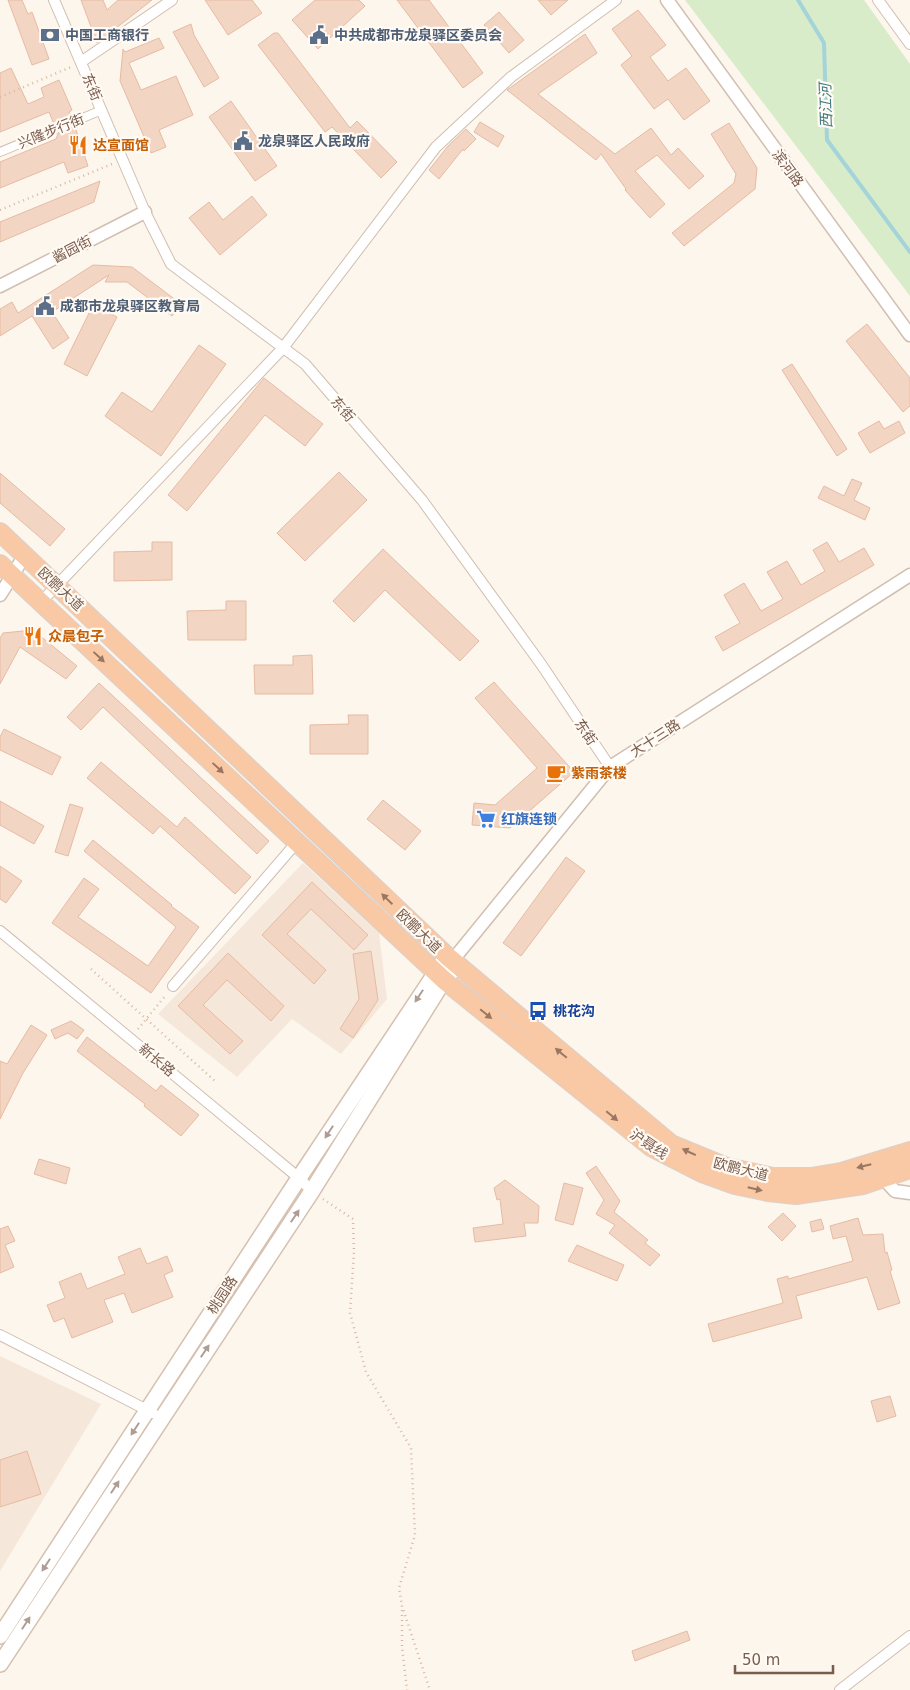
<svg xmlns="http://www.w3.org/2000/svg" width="910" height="1690" viewBox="0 0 910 1690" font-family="'DejaVu Sans','Noto Sans SC',sans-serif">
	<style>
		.residential { fill: #f5e8da }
		.green { fill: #d8ecc9 }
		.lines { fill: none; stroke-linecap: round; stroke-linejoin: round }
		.stream { stroke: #a5d3da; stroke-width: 4 }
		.building { fill: #f3d5c3; stroke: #e6bba3 }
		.pedestrian-casing { stroke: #d1beb0; stroke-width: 10 }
		.minor-casing { stroke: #d1beb0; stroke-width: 12 }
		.tertiary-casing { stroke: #d1beb0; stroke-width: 15 }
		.secondary-casing { stroke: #d6c0b0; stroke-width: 18 }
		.trunk-casing { stroke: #dad1cd; stroke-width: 20 }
		.path { stroke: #d9b8a5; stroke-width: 2.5; stroke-dasharray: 1 4; stroke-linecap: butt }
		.pedestrian { stroke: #fff; stroke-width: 8 }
		.minor { stroke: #fff; stroke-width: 10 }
		.tertiary { stroke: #fff; stroke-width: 12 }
		.secondary { stroke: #fff; stroke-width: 15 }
		.trunk { stroke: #f9c8a4; stroke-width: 18 }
		.oneway { fill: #9a7763 }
		.oneway2 { fill: #af9d94 }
		.labels { text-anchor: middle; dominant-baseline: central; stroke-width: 4.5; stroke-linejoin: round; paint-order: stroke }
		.service-label { font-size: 14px; font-weight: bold; fill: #4e5e75; stroke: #fffaf3; text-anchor: start }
		.street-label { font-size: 14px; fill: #7a5c4d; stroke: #fffaf3 }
		.food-label { font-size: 14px; font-weight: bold; fill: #c56008; stroke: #fffaf3; text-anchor: start }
		.shop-label { font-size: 14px; font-weight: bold; fill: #366cbe; stroke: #fffaf3; text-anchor: start }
		.transit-label { font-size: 14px; font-weight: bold; fill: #164399; stroke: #fffaf3; text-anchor: start }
		.water-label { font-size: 15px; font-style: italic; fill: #437c86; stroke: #fffaf3 }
	</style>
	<rect width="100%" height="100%" fill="#fdf6ec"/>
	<!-- residential -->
	<g class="residential">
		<path d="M303,863L379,933L387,999L341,1054L292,1019L237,1077L158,1014Z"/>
		<path d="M0,1356L101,1404L0,1571Z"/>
	</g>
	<!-- green -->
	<path class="green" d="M685,0H864L910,64V296Z"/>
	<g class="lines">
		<!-- stream -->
		<path class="stream" d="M798,0L824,43L827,140L910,252"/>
	</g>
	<!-- building -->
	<g class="building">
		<path d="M8,0H22L28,14L32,12L49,59L32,65Z"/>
		<path d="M81,0H103L107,10L118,0H152L97,43Z"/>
		<path d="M205,0H252L262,13L228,35Z"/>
		<path d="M315,0H359L365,6L318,49L292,20Z"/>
		<path d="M397,0H429L483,73L463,88Z"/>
		<path d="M538,0H568L551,15Z"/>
		<path d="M638,10L666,45L650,57L668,81L686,68L710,101L684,120L668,99L654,109L621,65L632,56L612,29Z"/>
		<path d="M499,12L524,40L509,53L484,25Z"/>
		<path d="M191,24L194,35L219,78L204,87L173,32Z"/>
		<path d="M274,33H278L350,128L357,121L397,162L381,178L332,127L325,132L258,45Z"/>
		<path d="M585,34L597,53L538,94L615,154L651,128L671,155L678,148L704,176L689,189L657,155L635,171L665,204L650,218L625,190L626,189L601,154L596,160L507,90Z"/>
		<path d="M159,38L164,48L129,63L141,90L176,76L193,115L159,130L166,147L151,153L120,81L123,49L125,52Z"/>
		<path d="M11,68L28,104L44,97L41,88L59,80L72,110L69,112L71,117L54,124L49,112L0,132V73Z"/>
		<path d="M231,101L277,166L255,181L209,117Z"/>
		<path d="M480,122L504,136L498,147L474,132Z"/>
		<path d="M729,123L757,168L755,189L684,246L672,233L734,183L736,174L711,134Z"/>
		<path d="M75,127L88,166L68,173L64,162L0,188V162L56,139L58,134Z"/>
		<path d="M466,129L476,139L464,151L463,149L439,179L429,170L448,146Z"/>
		<path d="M100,181L94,202L0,242V222Z"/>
		<path d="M252,196L267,215L220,255L189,218L209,202L223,220Z"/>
		<path d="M93,265L132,267L181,304L172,316L127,282H105L109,275L52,312L69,338L53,349L32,316L0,336V309L12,302L18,313Z"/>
		<path d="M93,305L117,317L87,376L64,364Z"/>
		<path d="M867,324L910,378V406L903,412L846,341Z"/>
		<path d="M199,345L226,364L161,456L105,416L122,392L152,412Z"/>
		<path d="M792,364L847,449L837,456L782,370Z"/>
		<path d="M264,378L323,424L305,446L265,415L187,511L168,495Z"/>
		<path d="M879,421L884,429L899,421L905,433L870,453L858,433Z"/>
		<path d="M339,472L367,500L305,561L277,533Z"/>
		<path d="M0,473L65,529L50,546L0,503Z"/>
		<path d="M852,479L862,483L854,500L870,508L865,520L818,498L824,486L844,496Z"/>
		<path d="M152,542H172V580L114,581V552L152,551Z"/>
		<path d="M827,542L839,562L864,548L874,565L723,651L715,637L740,623L724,595L744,583L761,611L783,599L767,572L787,561L801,585L825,571L813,550Z"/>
		<path d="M383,549L479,641L460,661L385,590L354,622L333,601Z"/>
		<path d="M226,601H246V640H188L187,611L226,610Z"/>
		<path d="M33,630L77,666L66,679L20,647L0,684V638L3,633Z"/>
		<path d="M312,655L313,694H255L254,665H293V656Z"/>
		<path d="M494,682L574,772L510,828L472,825L474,803L495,805L537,768L475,698Z"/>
		<path d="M99,683L269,841L257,854L103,707L81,730L67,717Z"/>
		<path d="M348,715H368V754H310V725L349,724Z"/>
		<path d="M4,729L61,757L52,775L0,750V737Z"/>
		<path d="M101,762L177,827L185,817L251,877L235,894L160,826L153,834L87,778Z"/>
		<path d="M383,800L421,831L405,850L367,819Z"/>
		<path d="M0,801L44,826L34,844L0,825Z"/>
		<path d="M70,804L83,808L68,856L55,852Z"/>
		<path d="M93,840L172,905L171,906L199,927L151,993L52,923L84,878L99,889L78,917L148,966L176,927L84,851Z"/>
		<path d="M566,857L585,871L521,956L503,943Z"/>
		<path d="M0,866L22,881L6,903L0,899Z"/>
		<path d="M312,882L368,935L354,950L311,909L287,934L326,970L314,984L262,935Z"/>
		<path d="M371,951L378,1000L353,1038L340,1029L359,999L353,954Z"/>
		<path d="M228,953L284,1006L271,1021L227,980L203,1005L243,1041L230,1054L178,1006Z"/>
		<path d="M71,1021L84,1030L77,1039L68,1033L55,1039L51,1030Z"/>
		<path d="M31,1025L47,1035L23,1073L0,1119V1061L7,1064Z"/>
		<path d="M87,1037L156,1091L161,1085L199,1115L181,1136L144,1106L145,1104L77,1051Z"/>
		<path d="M39,1159L70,1168L66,1184L34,1174Z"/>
		<path d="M596,1166L620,1201L614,1212L648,1240L645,1243L660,1255L650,1266L609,1233L615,1225L596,1214L604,1200L586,1173Z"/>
		<path d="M505,1180L539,1206L538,1223H524L526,1236L475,1242L473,1228L503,1224L500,1199L497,1200L494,1188Z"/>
		<path d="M564,1183L583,1188L573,1225L555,1220Z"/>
		<path d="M783,1213L796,1226L782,1241L768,1227Z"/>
		<path d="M858,1218L863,1235L883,1234L885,1253L887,1252L892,1270L890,1271L900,1303L878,1310L867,1277L796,1296L802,1318L713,1342L708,1324L783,1303L777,1279L788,1276V1279L853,1261L846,1236L833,1239L830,1226Z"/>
		<path d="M821,1219L824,1229L812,1232L810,1222Z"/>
		<path d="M8,1226L15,1241L5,1245L14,1267L0,1273V1229Z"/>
		<path d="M577,1245L624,1265L617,1281L568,1261Z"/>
		<path d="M140,1248L147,1264L167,1256L173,1271L164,1275L173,1297L132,1313L124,1293L104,1300L113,1322L72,1338L64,1318L54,1322L47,1305L65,1298L59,1282L81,1273L87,1289L125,1274L118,1257Z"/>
		<path d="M890,1396L896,1416L877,1422L871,1401Z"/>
		<path d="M27,1451L41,1494L0,1507V1460Z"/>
		<path d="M687,1631L690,1640L635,1661L632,1651Z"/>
	</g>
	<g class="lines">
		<!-- pedestrian casing -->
		<g class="pedestrian-casing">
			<path id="pedestrian" d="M0,152L102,110"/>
		</g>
		<!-- minor casing -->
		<g class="minor-casing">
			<g id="minor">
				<path d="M54,0L145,212L171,264L305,364L422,500L541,664L610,767"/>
				<path d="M878,0L910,44"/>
				<path d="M81,62L172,0"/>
				<path d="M41,602L283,348L436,147L511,77L616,0"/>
				<path d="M0,931L299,1178L312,1191"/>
				<path d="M173,986L297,842"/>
				<path d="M0,1335L153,1413"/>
				<path d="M840,1690L910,1636"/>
			</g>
		</g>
		<!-- tertiary casing -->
		<g class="tertiary-casing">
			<g id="tertiary">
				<path d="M667,0L910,335"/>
				<path d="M0,286L145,212"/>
				<path d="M0,595L25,555"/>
				<path d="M452,961L610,767L910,575"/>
				<path d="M883,1178L895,1191L910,1193"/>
			</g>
		</g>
		<!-- secondary casing -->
		<g class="secondary-casing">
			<g id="secondary">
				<path d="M0,1636L299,1178L447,956"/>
				<path d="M0,1664L312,1191L444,980L457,965"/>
			</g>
		</g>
		<!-- trunk casing -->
		<g class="trunk-casing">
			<g id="trunk">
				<path d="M0,532L447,956L671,1144L727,1167L773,1177H811L841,1172L910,1151"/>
				<path d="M0,564L444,980L651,1147L702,1173L735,1185L768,1192L796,1195L863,1185L910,1169"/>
			</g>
		</g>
		<!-- path -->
		<g class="path">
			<path d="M0,97L71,67"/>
			<path d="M0,210L112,164"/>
			<path d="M91,969L216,1082"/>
			<path d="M138,1029L166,995"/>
			<path d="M323,1199L353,1219L354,1252L350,1313L366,1372L411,1448L415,1535L399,1588L402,1606L430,1690"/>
			<path d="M402,1610V1647L407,1690"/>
		</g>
		<!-- pedestrian -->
		<use href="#pedestrian" class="pedestrian"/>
		<!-- minor -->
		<use href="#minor" class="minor"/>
		<!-- tertiary -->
		<use href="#tertiary" class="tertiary"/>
		<!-- secondary -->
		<use href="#secondary" class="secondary"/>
		<!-- trunk -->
		<use href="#trunk" class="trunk"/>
	</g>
	<!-- one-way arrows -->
	<defs><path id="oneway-solid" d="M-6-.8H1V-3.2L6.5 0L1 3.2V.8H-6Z" transform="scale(1.25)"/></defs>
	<g class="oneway">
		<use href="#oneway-solid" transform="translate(99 657) rotate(43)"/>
		<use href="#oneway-solid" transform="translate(218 768) rotate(43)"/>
		<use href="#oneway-solid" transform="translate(387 899) rotate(-136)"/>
		<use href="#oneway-solid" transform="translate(486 1014) rotate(39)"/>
		<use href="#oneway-solid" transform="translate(561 1053) rotate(-140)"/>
		<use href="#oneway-solid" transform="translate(612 1116) rotate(40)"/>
		<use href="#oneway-solid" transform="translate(689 1152) rotate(-155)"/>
		<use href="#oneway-solid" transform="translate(864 1166) rotate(166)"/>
		<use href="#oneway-solid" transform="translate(755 1189) rotate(13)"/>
	</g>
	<g class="oneway2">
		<use href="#oneway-solid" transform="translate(419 996) rotate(123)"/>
		<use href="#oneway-solid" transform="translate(329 1132) rotate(123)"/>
		<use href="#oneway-solid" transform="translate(295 1216) rotate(-56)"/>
		<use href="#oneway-solid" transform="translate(205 1351) rotate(-56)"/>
		<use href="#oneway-solid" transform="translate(135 1429) rotate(123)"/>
		<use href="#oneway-solid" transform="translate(115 1487) rotate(-57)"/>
		<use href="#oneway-solid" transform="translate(46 1565) rotate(123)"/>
		<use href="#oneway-solid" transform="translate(26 1623) rotate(-57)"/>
	</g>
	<!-- icons -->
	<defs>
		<g id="bank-bare" transform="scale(1.5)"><path d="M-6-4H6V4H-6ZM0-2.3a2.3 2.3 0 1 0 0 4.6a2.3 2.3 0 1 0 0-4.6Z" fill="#5c6f8a" stroke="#fffaf3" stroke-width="2.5" paint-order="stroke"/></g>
		<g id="civic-bare" transform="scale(1.5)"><path d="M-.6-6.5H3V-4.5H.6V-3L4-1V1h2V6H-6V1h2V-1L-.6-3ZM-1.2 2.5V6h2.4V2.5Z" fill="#5c6f8a" stroke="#fffaf3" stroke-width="2.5" paint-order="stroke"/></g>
		<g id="restaurant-bare" transform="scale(1.5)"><path d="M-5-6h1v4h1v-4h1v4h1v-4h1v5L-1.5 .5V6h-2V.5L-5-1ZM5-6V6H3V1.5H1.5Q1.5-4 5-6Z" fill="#e8710a" stroke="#fffaf3" stroke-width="2.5" paint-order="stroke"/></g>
		<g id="cafe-bare" transform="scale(1.5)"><path d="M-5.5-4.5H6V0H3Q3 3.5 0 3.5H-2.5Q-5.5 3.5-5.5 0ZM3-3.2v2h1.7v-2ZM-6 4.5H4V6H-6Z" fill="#e8710a" stroke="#fffaf3" stroke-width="2.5" paint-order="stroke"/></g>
		<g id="supermarket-bare" transform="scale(1.5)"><path d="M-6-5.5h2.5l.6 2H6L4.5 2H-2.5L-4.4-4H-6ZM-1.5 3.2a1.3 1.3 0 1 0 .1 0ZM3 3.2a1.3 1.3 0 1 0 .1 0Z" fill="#3f7fe0" stroke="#fffaf3" stroke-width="2.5" paint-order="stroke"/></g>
		<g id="bus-bare" transform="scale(1.5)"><path d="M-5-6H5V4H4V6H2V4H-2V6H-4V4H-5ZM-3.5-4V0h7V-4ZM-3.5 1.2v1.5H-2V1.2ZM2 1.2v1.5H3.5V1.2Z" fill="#1a4fb4" stroke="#fffaf3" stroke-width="2.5" paint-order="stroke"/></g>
	</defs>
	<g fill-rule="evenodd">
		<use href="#bank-bare" x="50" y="35"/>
		<use href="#civic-bare" x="319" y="35"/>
		<use href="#civic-bare" x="243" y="141"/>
		<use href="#restaurant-bare" x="78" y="145"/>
		<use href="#civic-bare" x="45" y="306"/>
		<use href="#restaurant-bare" x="33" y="636"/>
		<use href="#cafe-bare" x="556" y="773"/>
		<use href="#supermarket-bare" x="486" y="819"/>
		<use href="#bus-bare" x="538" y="1011"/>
	</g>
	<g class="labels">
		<!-- service labels -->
		<g class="service-label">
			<text x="65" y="35">中国工商银行</text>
			<text x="334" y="35">中共成都市龙泉驿区委员会</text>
			<text x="258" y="141">龙泉驿区人民政府</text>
			<text x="60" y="306">成都市龙泉驿区教育局</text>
		</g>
		<!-- street labels -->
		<g class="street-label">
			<text transform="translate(92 87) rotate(67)">东街</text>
			<text transform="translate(51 131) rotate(-22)">兴隆步行街</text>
			<text transform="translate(788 168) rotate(54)">滨河路</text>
			<text transform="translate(72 249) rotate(-27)">酱园街</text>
			<text transform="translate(343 409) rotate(49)">东街</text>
			<text transform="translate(61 589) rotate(43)">欧鹏大道</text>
			<text transform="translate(586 732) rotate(56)">东街</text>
			<text transform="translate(655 738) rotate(-33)">大十三路</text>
			<text transform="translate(419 931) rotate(44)">欧鹏大道</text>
			<text transform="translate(157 1060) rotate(40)">新长路</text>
			<text transform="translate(649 1144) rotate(34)">沪聂线</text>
			<text transform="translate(741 1169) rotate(14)">欧鹏大道</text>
			<text transform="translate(222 1295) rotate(-57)">桃园路</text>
		</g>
		<!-- food labels -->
		<g class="food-label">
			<text x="93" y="145">达宣面馆</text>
			<text x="48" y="636">众晨包子</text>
			<text x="571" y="773">紫雨茶楼</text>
		</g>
		<!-- shop labels -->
		<g class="shop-label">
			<text x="501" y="819">红旗连锁</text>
		</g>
		<!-- transit labels -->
		<g class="transit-label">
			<text x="553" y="1011">桃花沟</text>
		</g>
		<!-- water labels -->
		<g class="water-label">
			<text transform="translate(826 106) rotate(-92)">西江河</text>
		</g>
	</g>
	<!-- scale -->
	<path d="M735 1665v8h98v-8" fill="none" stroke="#7a5c4d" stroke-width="2.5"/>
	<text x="742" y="1665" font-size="15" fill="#7a5c4d" stroke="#fffaf3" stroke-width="4" paint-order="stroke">50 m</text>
</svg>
